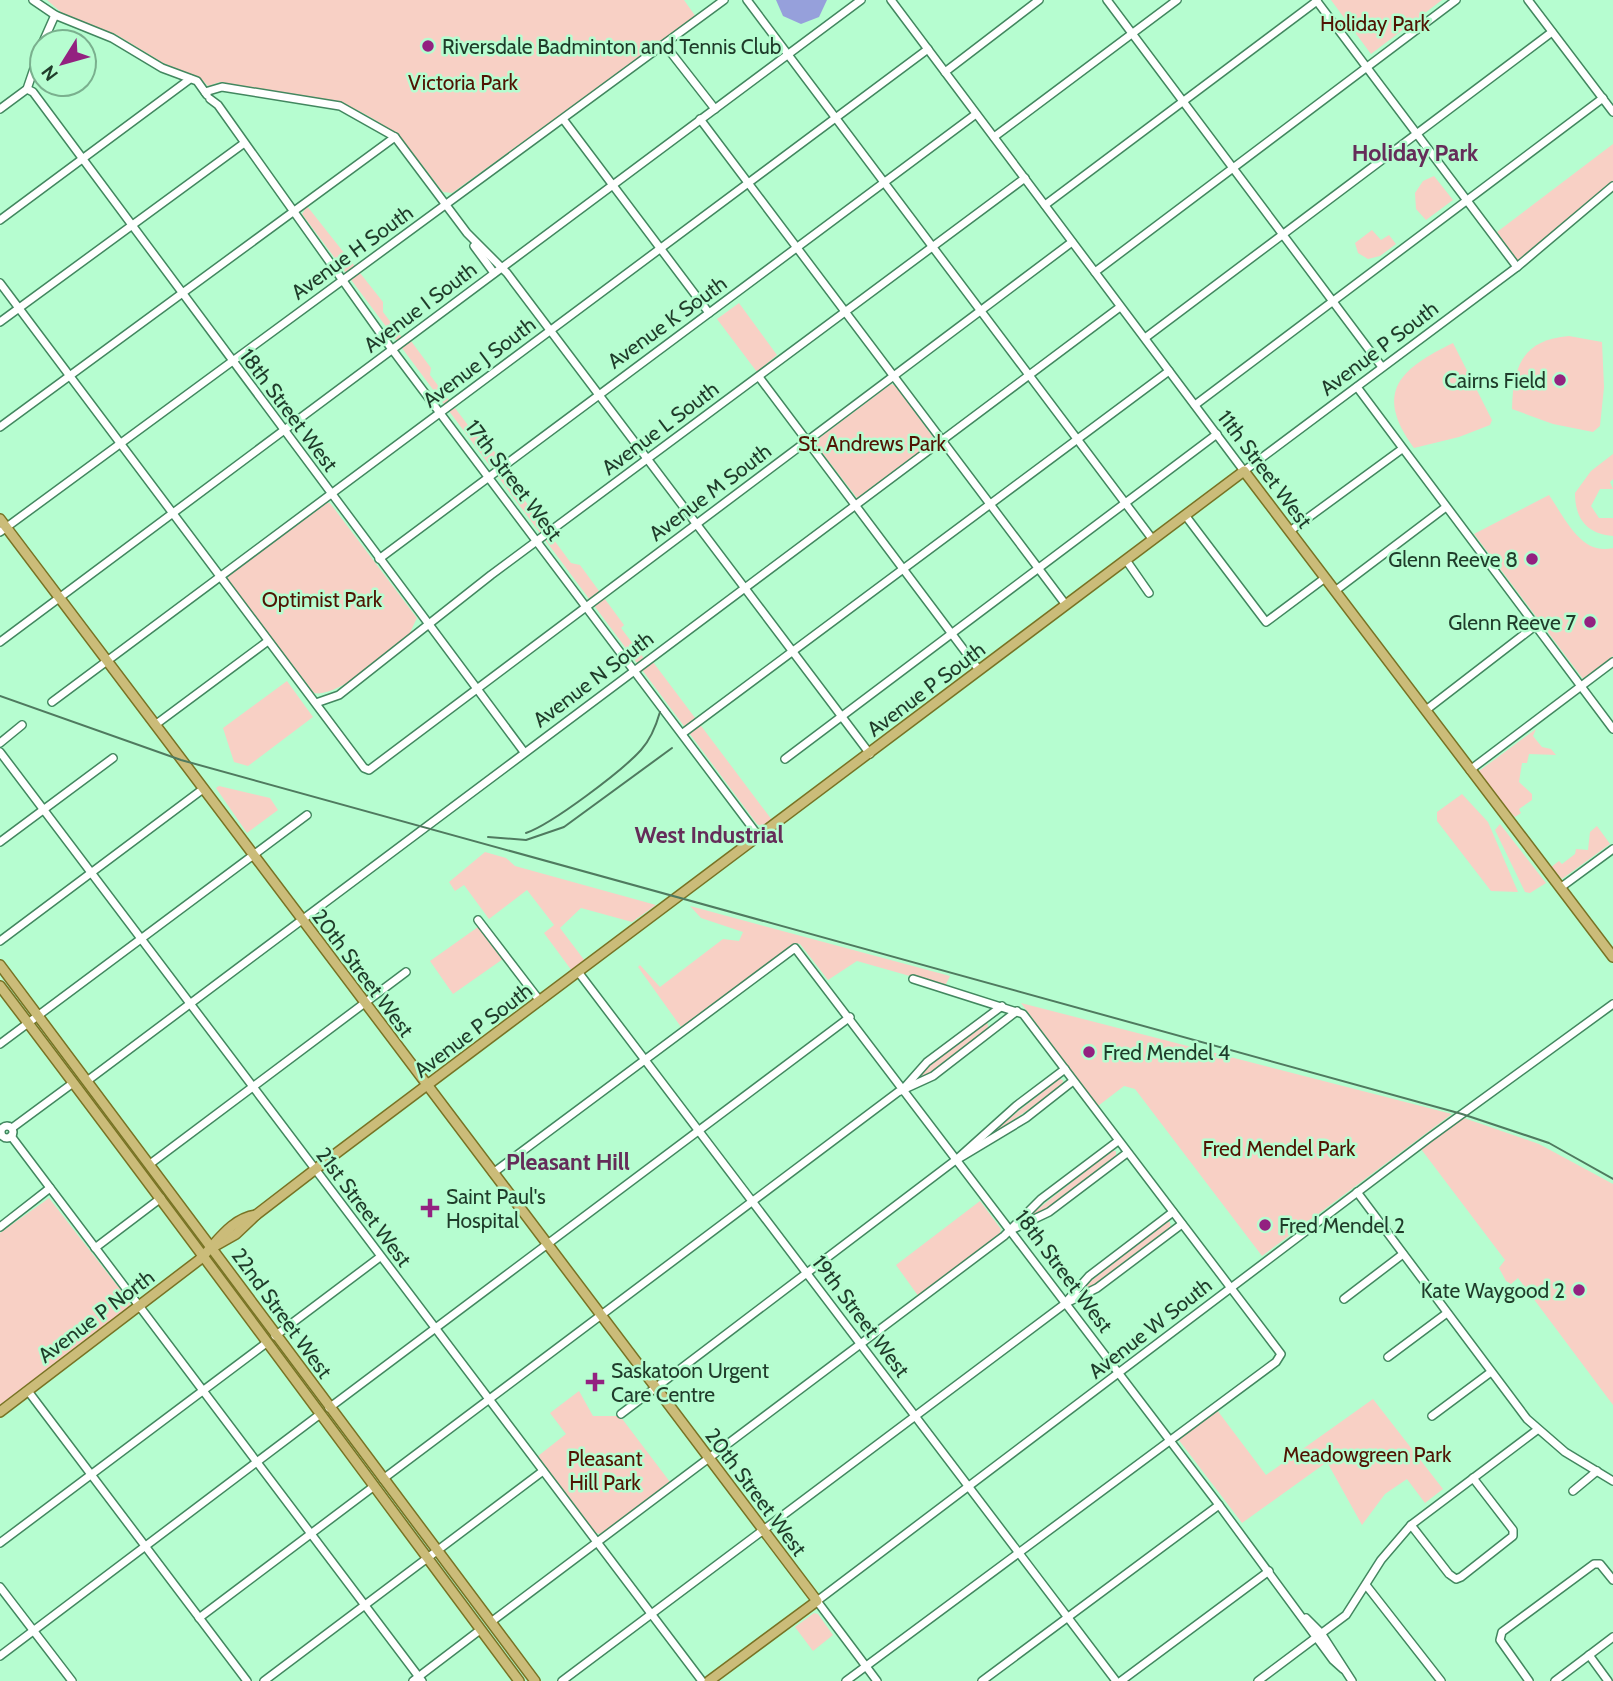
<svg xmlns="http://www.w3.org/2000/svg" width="1613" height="1681" viewBox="0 0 1613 1681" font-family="Cabin,sans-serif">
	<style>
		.green { fill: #f8d0c5 }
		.water { fill: #96a0db }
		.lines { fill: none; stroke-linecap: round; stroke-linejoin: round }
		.minor-casing { stroke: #42875f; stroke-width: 10 }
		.major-casing { stroke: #787324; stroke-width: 12 }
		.minor { stroke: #fff; stroke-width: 7 }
		.major { stroke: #cbbc79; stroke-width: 9 }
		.rail { stroke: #4f7a5f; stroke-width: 2 }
		.poi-dot { fill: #932180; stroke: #b6fdd0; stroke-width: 2.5 }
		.labels { text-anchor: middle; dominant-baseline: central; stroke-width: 5; stroke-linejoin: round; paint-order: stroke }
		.park-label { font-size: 21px; fill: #501403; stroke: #b6fdd0 }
		.poi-label { font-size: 21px; fill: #1f3c2a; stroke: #b6fdd0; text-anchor: start }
		.street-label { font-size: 21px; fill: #1f3c2a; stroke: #b6fdd0 }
		.neighbourhood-label { font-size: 23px; font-weight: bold; fill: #652d59; stroke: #b6fdd0 }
	</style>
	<rect width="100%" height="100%" fill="#b6fdd0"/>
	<!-- green -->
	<g class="green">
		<path d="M47,0H684L696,17L452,193L443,192C410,149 393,123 340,103L220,82L208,86L200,78L163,63L117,35L62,13Z"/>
		<path d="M1331,0H1442L1371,54Z"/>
		<path d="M1613,144V182L1518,261L1497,232Z"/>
		<path d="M1434,176L1453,200L1426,220L1416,209L1415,193L1423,181Z"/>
		<path d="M307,206L383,302V312L407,344L411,341L431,368L430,375L477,437L482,435L527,495L523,498L571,563L580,565L624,625L621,628L649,665L653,662L772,820L763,827L757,824L302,214Z"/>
		<path d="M1372,230L1381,240L1389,235L1396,244L1380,256L1368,259L1358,253L1355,243Z"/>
		<path d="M739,303L777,355L757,372L717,319Z"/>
		<path d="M1569,336L1602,342L1604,387L1600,426L1593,432L1553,424L1512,409C1513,365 1523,340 1569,336Z"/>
		<path d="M1453,343L1492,420L1490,425L1459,437L1414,448C1372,391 1402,368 1453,343Z"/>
		<path d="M891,384L896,386L935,440L857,498L814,442Z"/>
		<path d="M1613,454V479L1610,482L1613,489H1600L1591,506L1599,518H1613V536C1587,534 1575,519 1575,493L1591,471Z"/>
		<path d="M1549,495C1565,518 1581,556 1613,548V656L1583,679L1474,534Z"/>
		<path d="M327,503H330L417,618C413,626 409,636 404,642C389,657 334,698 314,693L228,580V576Z"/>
		<path d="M287,681L313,717L248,766L234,762L223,728Z"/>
		<path d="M1536,729L1533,736L1542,747L1551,749L1556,755L1529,754L1527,763H1522L1519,782L1532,794V800L1519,809L1521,813L1515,817L1477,780L1479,771Z"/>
		<path d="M219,786L270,798L278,810L247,833L216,788Z"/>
		<path d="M1462,794L1488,822L1518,892L1491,891L1437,821V812Z"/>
		<path d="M1500,824L1546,883L1530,893L1525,892L1495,830Z"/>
		<path d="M1597,826L1610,844L1562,879L1551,867L1559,861L1562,864L1575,854L1576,849L1588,850L1590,832Z"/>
		<path d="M485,852L506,858L515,866L656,905L632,922L581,908L560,928L585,961L572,971L544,933L554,925L527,890L489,919L464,885L455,891L449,882Z"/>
		<path d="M690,906L950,976L945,986L857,961L828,980L800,944L795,943L681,1027L638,967L640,965L660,987L723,939L739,941L743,932L701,918Z"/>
		<path d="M478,927L503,959L453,994L430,961Z"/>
		<path d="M1021,1003L1452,1114L1262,1256L1135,1089L1124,1086L1098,1106Z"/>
		<path d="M987,1022L989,1029L933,1071L914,1081L929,1064Z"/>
		<path d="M1059,1079L1063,1080L1062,1087L973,1147Z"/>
		<path d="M1464,1118L1539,1144L1613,1184V1405L1518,1278L1511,1284L1506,1281L1499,1268L1505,1260L1421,1149Z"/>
		<path d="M1111,1151H1116V1158L1050,1208L1019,1224Z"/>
		<path d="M49,1198L130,1302L129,1307L0,1405V1233Z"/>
		<path d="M980,1201L1001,1229L1000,1233L919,1297L896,1265Z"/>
		<path d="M1166,1222H1170L1171,1229L1105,1279L1075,1298L1073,1295Z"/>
		<path d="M579,1391L593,1416H620L670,1482L601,1534L596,1533L538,1456L566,1434L550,1413Z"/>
		<path d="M1373,1399L1443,1489L1425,1503L1407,1479L1385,1494L1362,1525L1327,1462L1242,1523L1178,1439L1217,1410L1266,1475Z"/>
		<path d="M814,1613L818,1614L833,1635L813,1651L795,1627Z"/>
	</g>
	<!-- water -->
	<path class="water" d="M776,0H827L819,17L801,24L783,16Z"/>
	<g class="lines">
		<!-- minor casing -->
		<g class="minor-casing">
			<g id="minor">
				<path d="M33,0L55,15L112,38L162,68L197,81L207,95"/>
				<path d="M747,0L1153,540"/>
				<path d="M891,0L1244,471L1517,267L1613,186"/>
				<path d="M1107,0L1382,367"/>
				<path d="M1316,0L1517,267"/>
				<path d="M1528,0L1613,112"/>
				<path d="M43,42L55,15"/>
				<path d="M665,45L715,109"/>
				<path d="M945,72L1039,0"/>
				<path d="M27,89L33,92L524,752"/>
				<path d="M205,92L222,87L340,106L395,137L467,233L507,273L870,754"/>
				<path d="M210,99L218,105L388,344L760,838"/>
				<path d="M0,109L27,89L42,45"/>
				<path d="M563,119L709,313"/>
				<path d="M700,119L1066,605"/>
				<path d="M994,137L1177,0"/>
				<path d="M1045,205L1317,1"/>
				<path d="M0,220L190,79"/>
				<path d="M474,246L494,273"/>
				<path d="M1095,272L1456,0"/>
				<path d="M0,283L364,768L369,770L1072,242"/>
				<path d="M0,322L243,144"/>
				<path d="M1145,338L1552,32"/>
				<path d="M759,377L979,670"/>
				<path d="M1357,387L1613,729"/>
				<path d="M1195,405L1603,98"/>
				<path d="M0,427L395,137"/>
				<path d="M1185,515L1266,622L1325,578"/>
				<path d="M1290,531L1402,449"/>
				<path d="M0,532L724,0"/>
				<path d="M379,559L976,114"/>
				<path d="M1126,560L1149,593"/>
				<path d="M1335,591L1446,507"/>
				<path d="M0,642L861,0"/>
				<path d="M52,702L928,49"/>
				<path d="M316,703L339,695L491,575L1025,178"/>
				<path d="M1426,710L1535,626"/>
				<path d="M155,725L268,641"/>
				<path d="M683,733L1169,371"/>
				<path d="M0,743L22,725"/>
				<path d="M0,752L702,1681"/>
				<path d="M785,759L1217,434"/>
				<path d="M1470,770L1613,662"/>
				<path d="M0,842L113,758"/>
				<path d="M1560,888L1613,849"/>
				<path d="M478,920L540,1001"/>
				<path d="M0,941L203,789"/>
				<path d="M579,973L1116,1681"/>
				<path d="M0,1044L307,815"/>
				<path d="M87,1081L1120,307"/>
				<path d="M904,1088L927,1062L1002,1006"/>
				<circle cx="7" cy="1132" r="6"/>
				<path d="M12,1128L73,1083"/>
				<path d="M11,1136L422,1681"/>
				<path d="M958,1159L1026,1118L1073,1081"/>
				<path d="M150,1164L406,972"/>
				<path d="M493,1173L795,948L1219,1505L1333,1660L1343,1669"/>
				<path d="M1357,1192L1527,1419L1565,1452L1613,1481"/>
				<path d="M0,1227L50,1188"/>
				<path d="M1011,1230L1049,1212L1127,1153"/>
				<path d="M95,1248L161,1198"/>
				<path d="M1344,1299L1403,1254"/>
				<path d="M1066,1302L1089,1276L1173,1212"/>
				<path d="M275,1336L380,1257"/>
				<path d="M1388,1357L1447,1313"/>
				<path d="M28,1391L247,1681"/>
				<path d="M329,1408L850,1017"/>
				<path d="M621,1414L957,1159L1016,1106L1065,1069"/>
				<path d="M1432,1416L1491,1372"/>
				<path d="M383,1479L898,1092L933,1076L1017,1011"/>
				<path d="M1573,1491L1597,1471"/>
				<path d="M1411,1525L1449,1574L1456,1579L1461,1577L1513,1536V1530L1473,1478"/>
				<path d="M0,1543L265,1344"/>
				<path d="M1366,1585L1441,1681"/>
				<path d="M0,1587L72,1681"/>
				<path d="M199,1618L373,1487"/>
				<path d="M1306,1618L1321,1633L1352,1681"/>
				<path d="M491,1622L1004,1236L1041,1199L1118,1141"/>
				<path d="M1589,1655L1608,1681"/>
				<path d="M0,1656L319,1415"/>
				<path d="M264,1681L543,1471"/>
				<path d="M413,1681L480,1630"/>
				<path d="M562,1681L1066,1303L1097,1288L1182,1224"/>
				<path d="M846,1681L1276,1362L1281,1354L1023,1014L913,979"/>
				<path d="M877,1681L817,1601L1429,1138L1613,1004"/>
				<path d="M982,1681L1219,1505"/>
				<path d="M1121,1681L1269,1571"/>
				<path d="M1258,1681L1346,1615L1381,1560L1411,1525L1537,1430"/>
				<path d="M1529,1681L1500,1640L1502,1632L1594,1564H1600L1613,1580"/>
				<path d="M1555,1681L1613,1637"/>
			</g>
		</g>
		<!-- major casing -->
		<g class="major-casing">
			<g id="major">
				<path d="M0,519L817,1601L709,1681"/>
				<path d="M0,965L535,1681"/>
				<path d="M0,986C175,1216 346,1449 519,1681"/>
				<path d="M213,1247L236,1234L256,1215L330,1158L1244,471L1613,957"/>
				<path d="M0,1412L199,1260C217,1243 230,1219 256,1215"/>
			</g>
		</g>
		<!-- minor -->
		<use href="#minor" class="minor"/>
		<!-- major -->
		<use href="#major" class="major"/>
		<!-- rail -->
		<g class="rail">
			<path d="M0,696L181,760L1462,1114L1549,1143L1613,1179"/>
			<path d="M526,833C552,824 622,771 641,750C651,739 656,726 660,712"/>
			<path d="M488,837L526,840L564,827L672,748"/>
		</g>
	</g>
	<!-- markers -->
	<g class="poi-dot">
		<circle cx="428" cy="46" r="7"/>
		<circle cx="1560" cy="380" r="7"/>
		<circle cx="1532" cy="559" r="7"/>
		<circle cx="1590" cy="622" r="7"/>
		<circle cx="1089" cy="1052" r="7"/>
		<path d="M426.5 1197.5h7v7h7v7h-7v7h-7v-7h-7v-7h7z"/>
		<circle cx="1265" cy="1225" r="7"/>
		<circle cx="1579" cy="1290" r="7"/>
		<path d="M591.5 1371.5h7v7h7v7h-7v7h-7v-7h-7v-7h7z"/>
	</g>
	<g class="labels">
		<!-- park labels -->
		<g class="park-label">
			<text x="1375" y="23">Holiday Park</text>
			<text x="463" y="82">Victoria Park</text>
			<text x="872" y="443">St. Andrews Park</text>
			<text x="322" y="599">Optimist Park</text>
			<text x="1279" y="1148">Fred Mendel Park</text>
			<text x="1367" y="1454">Meadowgreen Park</text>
			<text x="605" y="1458">Pleasant<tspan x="605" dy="24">Hill Park</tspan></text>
		</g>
		<!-- poi labels -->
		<g class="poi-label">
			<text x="442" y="46">Riversdale Badminton and Tennis Club</text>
			<text x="1546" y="380" text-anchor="end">Cairns Field</text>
			<text x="1518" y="559" text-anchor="end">Glenn Reeve 8</text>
			<text x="1576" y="622" text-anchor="end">Glenn Reeve 7</text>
			<text x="1103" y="1052">Fred Mendel 4</text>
			<text x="446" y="1196">Saint Paul's<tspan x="446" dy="24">Hospital</tspan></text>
			<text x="1279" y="1225">Fred Mendel 2</text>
			<text x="1565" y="1290" text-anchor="end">Kate Waygood 2</text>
			<text x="611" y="1370">Saskatoon Urgent<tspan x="611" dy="24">Care Centre</tspan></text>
		</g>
		<!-- street labels -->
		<g class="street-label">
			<text transform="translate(352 252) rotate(-36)">Avenue H South</text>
			<text transform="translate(420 307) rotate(-37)">Avenue I South</text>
			<text transform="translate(667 322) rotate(-36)">Avenue K South</text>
			<text transform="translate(1379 348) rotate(-37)">Avenue P South</text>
			<text transform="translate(479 362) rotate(-37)">Avenue J South</text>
			<text transform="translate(289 410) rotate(53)">18th Street West</text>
			<text transform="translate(660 428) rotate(-37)">Avenue L South</text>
			<text transform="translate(1265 469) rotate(53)">11th Street West</text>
			<text transform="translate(514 480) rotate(53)">17th Street West</text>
			<text transform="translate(710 492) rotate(-37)">Avenue M South</text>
			<text transform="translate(593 679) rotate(-37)">Avenue N South</text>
			<text transform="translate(926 689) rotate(-37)">Avenue P South</text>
			<text transform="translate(363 973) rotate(53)">20th Street West</text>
			<text transform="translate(473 1030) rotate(-37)">Avenue P South</text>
			<text transform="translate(364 1207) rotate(53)">21st Street West</text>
			<text transform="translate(1064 1271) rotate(53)">18th Street West</text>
			<text transform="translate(282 1313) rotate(54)">22nd Street West</text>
			<text transform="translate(96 1316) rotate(-37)">Avenue P North</text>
			<text transform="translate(861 1316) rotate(53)">19th Street West</text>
			<text transform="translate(1150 1328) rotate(-38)">Avenue W South</text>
			<text transform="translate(756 1492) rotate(53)">20th Street West</text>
		</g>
		<!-- neighbourhood labels -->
		<g class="neighbourhood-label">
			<text x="1415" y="153">Holiday Park</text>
			<text x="709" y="835">West Industrial</text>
			<text x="568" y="1162">Pleasant Hill</text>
		</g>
	</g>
	<!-- north arrow -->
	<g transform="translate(63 63) rotate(233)"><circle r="33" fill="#b6fdd0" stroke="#7ab08e" stroke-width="2"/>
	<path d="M0-5L12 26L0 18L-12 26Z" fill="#932180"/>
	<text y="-10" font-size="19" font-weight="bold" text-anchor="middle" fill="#1f3c2a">N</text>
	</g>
</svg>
